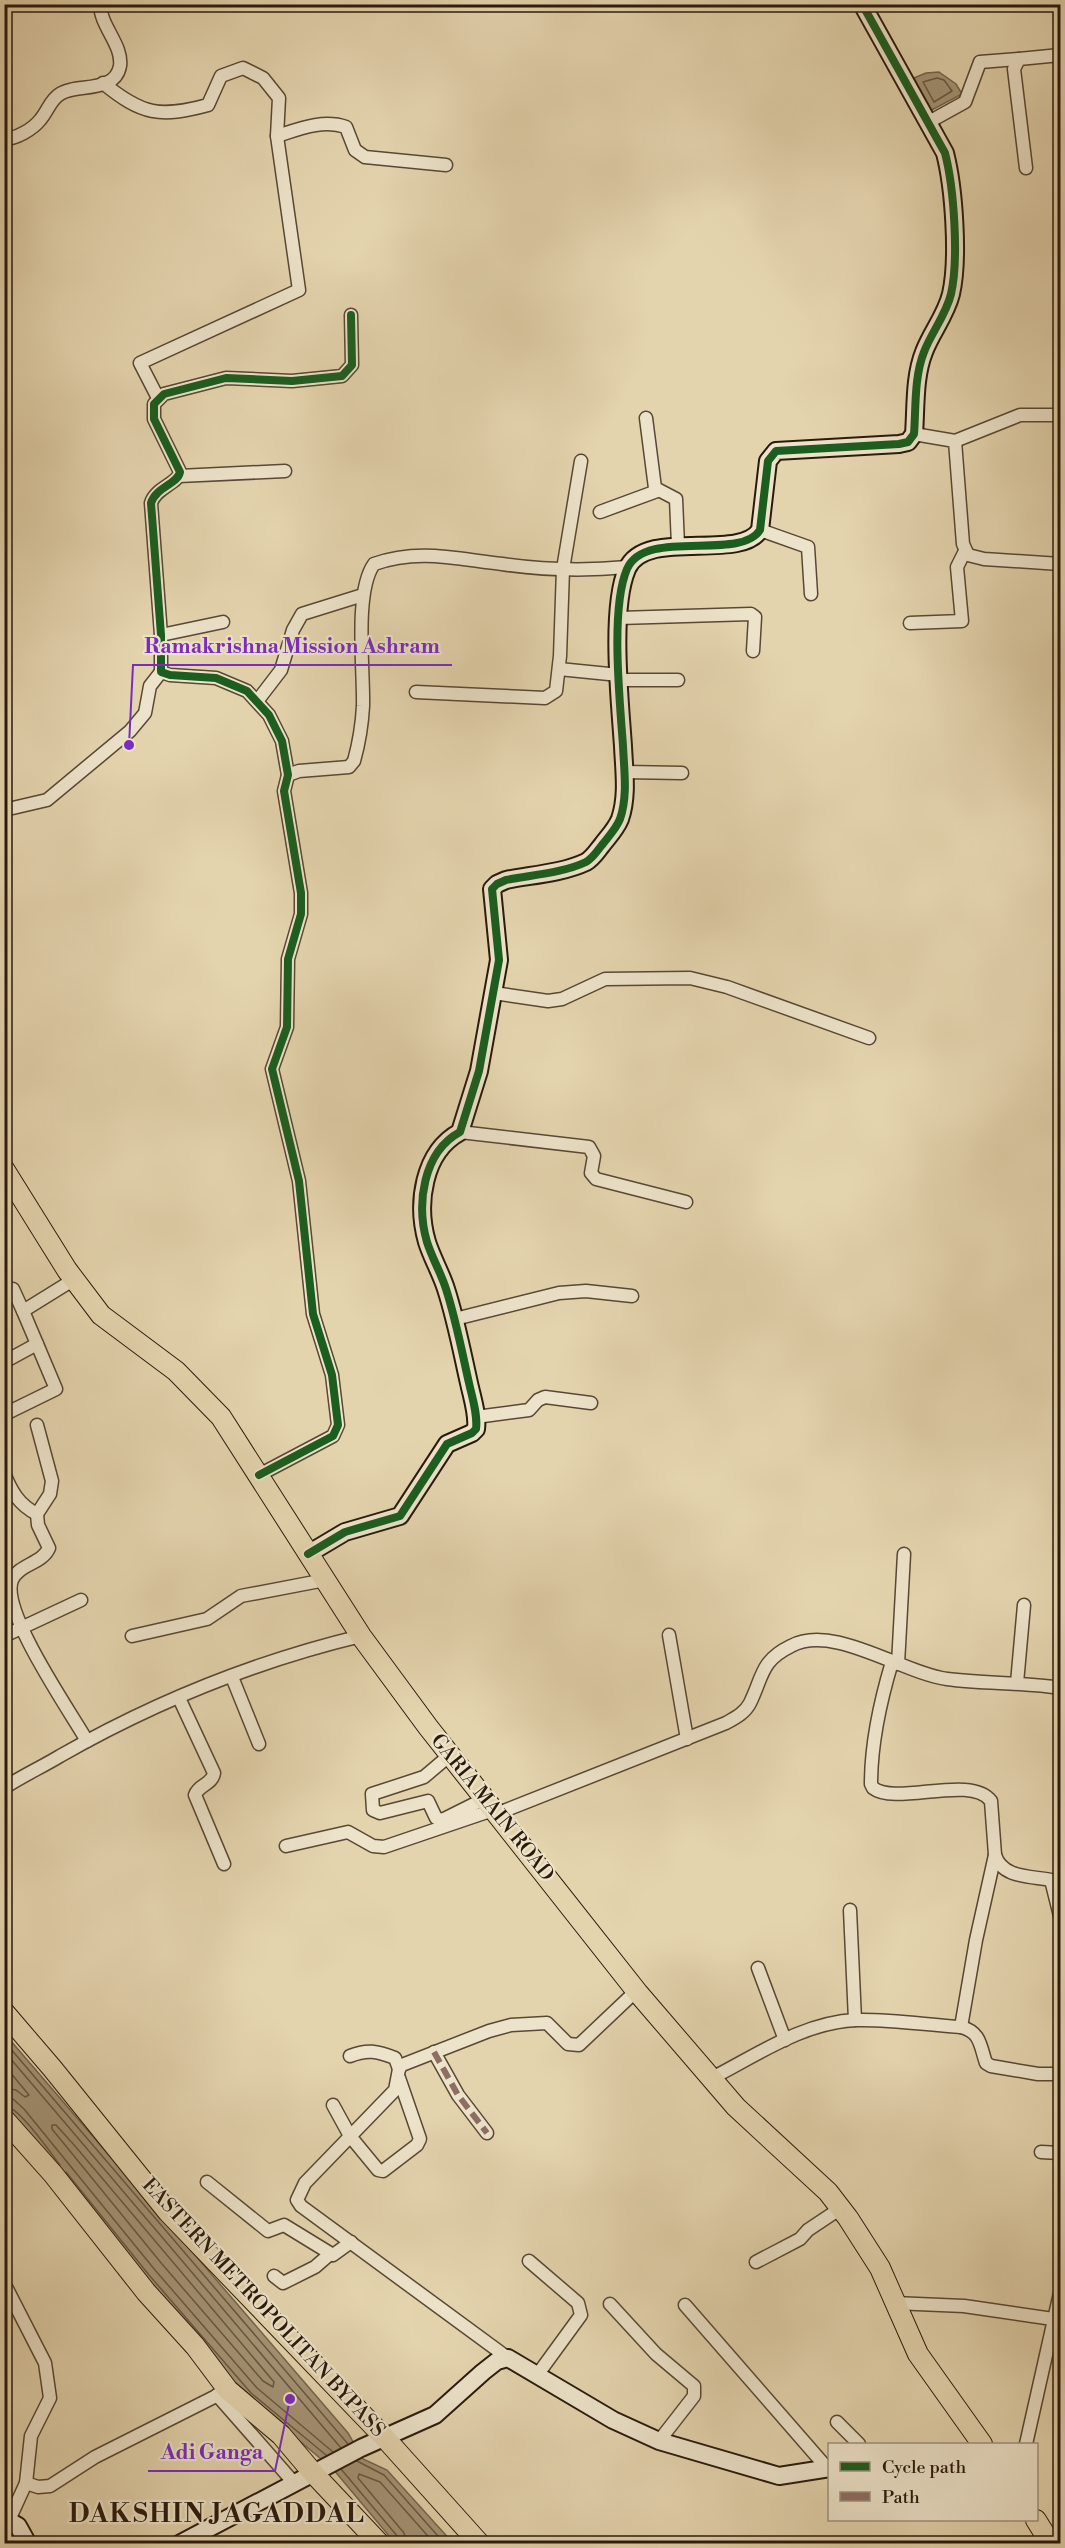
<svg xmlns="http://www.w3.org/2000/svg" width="1065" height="2548" viewBox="0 0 1065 2548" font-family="'Libre Bodoni',serif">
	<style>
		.water { fill: #a59577; stroke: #74644c; stroke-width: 1.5 }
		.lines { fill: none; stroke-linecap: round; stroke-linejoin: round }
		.shore { stroke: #685842; stroke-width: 1.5 }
		.street-casing { stroke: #584834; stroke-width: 15 }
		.secondary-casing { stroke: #2a1a0c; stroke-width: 20 }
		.primary-casing { stroke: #2a1a0c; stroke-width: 22 }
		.street { stroke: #ede3ca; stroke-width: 12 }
		.secondary { stroke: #ede3ca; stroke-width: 16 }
		.primary { stroke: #e4d4ae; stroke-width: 20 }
		.quiet { stroke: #8d6e63; stroke-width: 6; stroke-dasharray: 12 6; stroke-linecap: butt }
		.cycleway-casing { stroke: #ede3ca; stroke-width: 11 }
		.cycleway { stroke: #1b5e20; stroke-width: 8 }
		.labels { text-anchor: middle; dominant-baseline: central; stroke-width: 4.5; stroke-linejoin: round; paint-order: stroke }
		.street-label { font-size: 20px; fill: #2a1a0c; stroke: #ede3ca }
		.district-label { font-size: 26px; font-weight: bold; letter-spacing: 1.5px; fill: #2a1a0c; stroke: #ede3ca }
		.leader { fill: none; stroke: #7b2cbf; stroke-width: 2 }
		.callout-dot { fill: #7b2cbf; stroke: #ede3ca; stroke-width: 2 }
		.callout-label { font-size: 21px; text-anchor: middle; font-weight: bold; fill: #7b2cbf; stroke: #ede3ca; stroke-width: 4.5; stroke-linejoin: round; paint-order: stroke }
	</style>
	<rect width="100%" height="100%" fill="#e4d4ae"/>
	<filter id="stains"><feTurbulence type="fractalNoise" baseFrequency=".00333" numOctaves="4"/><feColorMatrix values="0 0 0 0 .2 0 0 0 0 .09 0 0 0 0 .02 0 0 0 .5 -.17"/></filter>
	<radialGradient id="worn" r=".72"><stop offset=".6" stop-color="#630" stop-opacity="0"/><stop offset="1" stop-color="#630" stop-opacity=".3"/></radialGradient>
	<!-- water -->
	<g class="water">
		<path d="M939,72L956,84L962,94L930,111L914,78L926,73Z"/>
		<path d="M4,2033L348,2433L363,2459L387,2470L453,2543H395L333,2469L247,2397L5,2109Z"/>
	</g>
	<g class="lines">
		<!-- shore -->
		<g class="shore">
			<path d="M937,78L944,80L952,91L934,102L923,82Z"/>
			<path d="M4,2041L348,2444"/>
			<path d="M4,2051L341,2448"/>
			<path d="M4,2065L29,2095L25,2097L16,2090L4,2088"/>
			<path d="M4,2098L13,2099L24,2109L155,2270L257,2388L333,2452"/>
			<path d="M4,2105C19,2107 50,2152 60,2165"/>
			<path d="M52,2125H56L75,2146L274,2382L273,2387L263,2381L162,2264L52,2129Z"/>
			<path d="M66,2172L149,2275L251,2393L326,2455"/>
			<path d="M357,2461L384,2475L445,2544"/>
			<path d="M341,2469L398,2537L400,2544"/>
			<path d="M407,2544L404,2533L358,2478L359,2474L380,2482L435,2544"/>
		</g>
		<!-- street casing -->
		<g class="street-casing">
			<g id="street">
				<path d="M103,83C142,115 160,118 208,105L221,76L243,68L263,78L279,98L277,136L299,290L140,363L158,398"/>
				<path d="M927,123L965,102L980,62L1019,59"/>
				<path d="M277,136C299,129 323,119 346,127L355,150L365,157L446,165"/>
				<path d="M4,139C16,139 33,129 40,120C48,111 50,100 60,94C76,83 115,94 120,66C123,45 100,26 100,4"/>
				<path d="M1026,168L1014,69L1019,59L1060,55"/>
				<path d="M646,418L655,488L676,499L678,545"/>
				<path d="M914,434L955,441L963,544L968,555L984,559L1060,564"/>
				<path d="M955,441L1020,415H1060"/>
				<path d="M179,476L285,471"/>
				<path d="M600,512L657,491"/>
				<path d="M760,530L808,547L811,594"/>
				<path d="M619,618L751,614L755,617L753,651"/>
				<path d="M910,623L962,621L957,567L965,551"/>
				<path d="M161,635L223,622"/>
				<path d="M559,669L619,675"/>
				<path d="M619,680H678"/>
				<path d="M416,692L545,698L556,691L560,656L563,569L581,461"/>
				<path d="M258,700L281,670L293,630L302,614L363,595"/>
				<path d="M625,772L682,773"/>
				<path d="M288,775L299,771L349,767L354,761C359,743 362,725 363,706C364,670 354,592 374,564C418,548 457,559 502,564C544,570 586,571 627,567"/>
				<path d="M4,810L47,800L130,731L145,713L150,686L161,672"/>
				<path d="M494,993L548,1001L562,999L605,979L690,978L727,987L869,1038"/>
				<path d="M460,1132L589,1147L594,1156L591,1173L596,1179L686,1202"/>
				<path d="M4,1292L13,1289L23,1311L73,1280"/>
				<path d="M23,1311L37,1344"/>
				<path d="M455,1319L559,1293L586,1291L632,1296"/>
				<path d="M4,1362L37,1344L56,1389L7,1413L4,1411"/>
				<path d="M476,1417L529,1410L538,1400L545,1397L591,1403"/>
				<path d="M37,1425L52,1481L50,1494L37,1514L38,1525L49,1548C42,1564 19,1564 12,1580C0,1611 70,1711 87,1741"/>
				<path d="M4,1473C11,1491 19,1505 37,1514"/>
				<path d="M259,1475L333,1436L338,1425L332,1375L313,1314L299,1181L272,1069L287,1027L288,959L301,914V893L284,791L288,775L282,741L269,715L247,691L216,678L170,675L161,672V635L151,503C156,487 178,484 180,472L154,419V404L164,394L226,378L292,381L342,376L352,365L351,315"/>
				<path d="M669,1635L687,1739"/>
				<path d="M4,1636L81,1600"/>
				<path d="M132,1636L207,1619L241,1596L325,1580"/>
				<path d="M892,1662C880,1702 871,1742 871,1784L873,1788C896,1806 971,1774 991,1801L995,1855L976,1940L961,2027"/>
				<path d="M898,1664L904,1554"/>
				<path d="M232,1677L259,1744"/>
				<path d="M1017,1683L1024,1605"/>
				<path d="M179,1698L214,1773C212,1785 199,1784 195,1795L224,1864"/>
				<path d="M450,1755L424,1777L372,1794L373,1810L380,1813L428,1801L436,1818L442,1820L484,1799"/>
				<path d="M4,1788C22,1776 42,1767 60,1756C153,1703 257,1661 361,1636"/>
				<path d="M496,1814L726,1723C735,1718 745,1713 750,1703C763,1677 760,1661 791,1646C833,1623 902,1673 947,1679C985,1684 1023,1682 1060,1688"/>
				<path d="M286,1846L348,1832L373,1846L384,1847L493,1810"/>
				<path d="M995,1855C1002,1878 1030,1876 1051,1880L1060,1916"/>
				<path d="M850,1910L855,2020"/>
				<path d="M758,1968L785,2040"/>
				<path d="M434,2052L458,2095L487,2133"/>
				<path d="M350,2056C367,2049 377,2051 395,2058L399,2069"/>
				<path d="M712,2078C757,2055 804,2022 856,2020C891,2019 927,2025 961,2027C981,2032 980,2046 986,2063L991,2066L1038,2074H1060"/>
				<path d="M333,2105L350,2136L378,2170L383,2171L417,2145L420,2139L399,2078"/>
				<path d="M1041,2152L1060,2153"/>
				<path d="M207,2182L268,2231L284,2225L333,2255L351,2242"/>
				<path d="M529,2261L578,2303L581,2315L538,2374"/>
				<path d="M756,2262L800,2239L808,2230L841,2208"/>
				<path d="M274,2276L283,2283L315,2267L330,2254"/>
				<path d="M4,2283L45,2363L50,2398L31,2436L26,2483L10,2518"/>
				<path d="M894,2303L964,2306L1053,2319"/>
				<path d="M610,2304L656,2354L694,2386V2396L659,2441"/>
				<path d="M685,2305L827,2468"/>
				<path d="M508,2358L301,2206L297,2200L305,2183L395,2090L399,2069L402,2065L489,2031L511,2025L547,2023L568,2044L579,2045L636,1991"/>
				<path d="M217,2395L295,2484"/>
				<path d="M837,2422L859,2444"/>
				<path d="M1026,2444L1060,2293"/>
				<path d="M26,2483L38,2487L50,2486L95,2457L228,2390"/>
			</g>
		</g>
		<!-- secondary casing -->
		<g class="secondary-casing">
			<g id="secondary">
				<path d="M308,1554L345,1532L400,1516L447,1444L472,1433L476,1429C478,1415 472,1397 469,1383C462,1352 456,1320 446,1289C441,1273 432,1258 427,1242C416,1204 423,1152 460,1132L479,1071L499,960L492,889L497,884L506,880C531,875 563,873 586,862C593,858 597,851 602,845C608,837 616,829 620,819C628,796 624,770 623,746C620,702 610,609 627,569C645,527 740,562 760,530L768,461L776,451L899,444L908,442L914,434C916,408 914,377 924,352C931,333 946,315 951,294C959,259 954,188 945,153L862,4"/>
				<path d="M4,2518L18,2526L28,2544"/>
				<path d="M179,2544L361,2448L435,2415L483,2372L497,2361L508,2358L613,2420L659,2441L779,2476L830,2468"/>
			</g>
		</g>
		<!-- primary casing -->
		<g class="primary-casing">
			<g id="primary">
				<path d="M4,1169L67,1270L101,1315L176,1371L221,1417L361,1636L428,1727L638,1993L736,2107L828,2192L848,2218L880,2268L918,2354L982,2444"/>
				<path d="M4,2012L52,2068L168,2212L384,2437L480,2544"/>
				<path d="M4,2119L53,2174L146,2292L195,2346L228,2390L281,2435L314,2474L380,2544"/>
				<path d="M1036,2520L1051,2544"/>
			</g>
		</g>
		<!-- street -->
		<use href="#street" class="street"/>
		<!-- secondary -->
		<use href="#secondary" class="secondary"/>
		<!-- primary -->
		<use href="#primary" class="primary"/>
		<!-- quiet -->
		<path class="quiet" d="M434,2052L458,2095L487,2133"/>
		<!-- cycleway casing -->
		<g class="cycleway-casing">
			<g id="cycleway">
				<path d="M259,1475L333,1436L338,1425L332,1375L313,1314L299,1181L272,1069L287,1027L288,959L301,914V893L284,791L288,775L282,741L269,715L247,691L216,678L170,675L161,672V635L151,503C156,487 178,484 180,472L154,419V404L164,394L226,378L292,381L342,376L352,365L351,315"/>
				<path d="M308,1554L345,1532L400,1516L447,1444L472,1433L476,1429C478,1415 472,1397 469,1383C462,1352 456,1320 446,1289C441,1273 432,1258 427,1242C416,1204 423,1152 460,1132L479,1071L499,960L492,889L497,884L506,880C531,875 563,873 586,862C593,858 597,851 602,845C608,837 616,829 620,819C628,796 624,770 623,746C620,702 610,609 627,569C645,527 740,562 760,530L768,461L776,451L899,444L908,442L914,434C916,408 914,377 924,352C931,333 946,315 951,294C959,259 954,188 945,153L862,4"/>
			</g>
		</g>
		<!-- cycleway -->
		<use href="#cycleway" class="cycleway"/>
	</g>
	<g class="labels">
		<!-- street labels -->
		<g class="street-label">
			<text transform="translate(492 1808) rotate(51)">GARIA MAIN ROAD</text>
			<text transform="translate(263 2308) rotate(47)">EASTERN METROPOLITAN BYPASS</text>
		</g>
		<!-- district labels -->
		<g class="district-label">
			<text x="217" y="2514">DAKSHIN JAGADDAL</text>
		</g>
	</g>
	<!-- callouts -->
	<path class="leader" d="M129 745L133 665H452M290 2399L275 2471H148"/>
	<g class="callout-dot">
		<circle cx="129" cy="745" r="6"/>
		<circle cx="290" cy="2399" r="6"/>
	</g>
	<g class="callout-label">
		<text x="292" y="653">Ramakrishna Mission Ashram</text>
		<text x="212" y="2459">Adi Ganga</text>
	</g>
	<!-- margin -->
	<rect width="1065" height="2548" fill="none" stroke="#e4d4ae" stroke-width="24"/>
	<rect x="6" y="6" width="1053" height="2536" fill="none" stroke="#2a1a0c" stroke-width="3"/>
	<rect x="12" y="12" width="1041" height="2524" fill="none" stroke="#2a1a0c" stroke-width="1.5"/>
	<!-- legend -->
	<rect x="828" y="2443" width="210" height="78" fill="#ede3ca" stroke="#9f937e" stroke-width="1.5"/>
	<rect x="840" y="2462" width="30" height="9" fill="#1b5e20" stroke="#9f937e" stroke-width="1.5"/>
	<text x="882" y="2473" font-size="18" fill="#2a1a0c">Cycle path</text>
	<rect x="840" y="2492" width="30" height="9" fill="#8d6e63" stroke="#9f937e" stroke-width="1.5"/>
	<text x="882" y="2503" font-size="18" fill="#2a1a0c">Path</text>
	<rect width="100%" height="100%" filter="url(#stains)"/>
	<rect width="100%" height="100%" fill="url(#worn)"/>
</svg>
